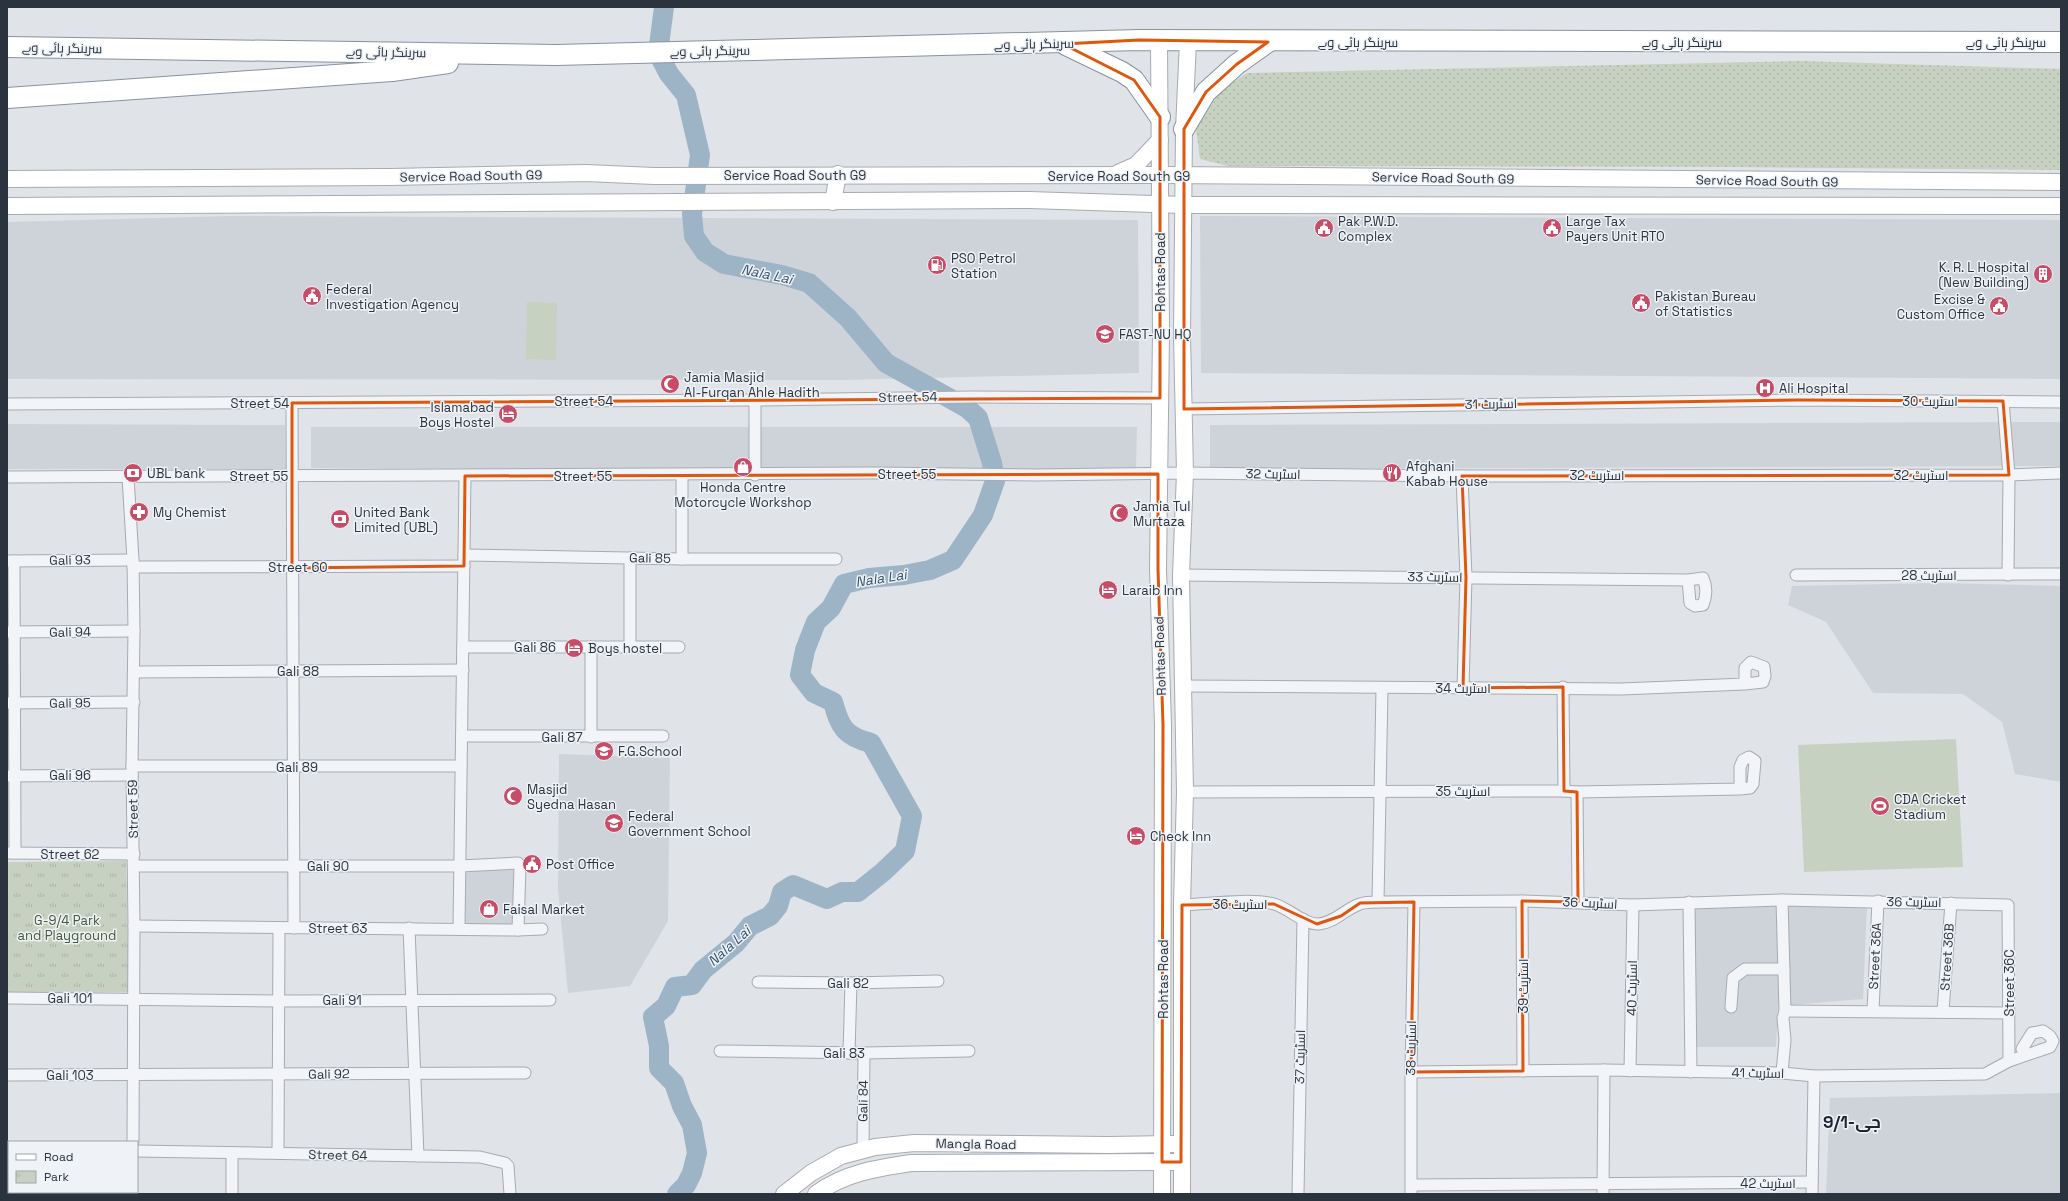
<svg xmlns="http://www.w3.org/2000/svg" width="2068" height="1201" viewBox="0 0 2068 1201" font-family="'Space Grotesk',Cairo,sans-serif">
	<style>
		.built { fill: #ced3da }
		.grass { fill: url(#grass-dots) }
		.park { fill: url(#park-tufts) }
		.pitch { fill: #c7d1c1 }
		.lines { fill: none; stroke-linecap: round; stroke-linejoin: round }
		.river { stroke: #9db4c6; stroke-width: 20 }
		.street-casing { stroke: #a6abb2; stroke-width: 13 }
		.secondary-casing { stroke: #a6abb2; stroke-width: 18 }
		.highway-casing { stroke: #88929e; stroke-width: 22 }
		.street { stroke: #f2f4f7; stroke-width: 11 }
		.secondary { stroke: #fff; stroke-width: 16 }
		.highway { stroke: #fff; stroke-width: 20 }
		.marked { fill: none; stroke: #de570e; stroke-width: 3; stroke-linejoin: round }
		.labels { text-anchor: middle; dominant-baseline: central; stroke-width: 3; stroke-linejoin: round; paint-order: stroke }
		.street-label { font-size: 13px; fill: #2a333e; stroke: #eff2f6 }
		.poi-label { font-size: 13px; fill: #2a333e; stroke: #eff2f6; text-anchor: start }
		.park-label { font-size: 13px; fill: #415938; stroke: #eff2f6 }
		.water-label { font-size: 14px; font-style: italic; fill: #365470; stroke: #eff2f6 }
		.district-label { font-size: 17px; font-weight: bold; fill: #1c242f; stroke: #eff2f6 }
	</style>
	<defs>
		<pattern id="grass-dots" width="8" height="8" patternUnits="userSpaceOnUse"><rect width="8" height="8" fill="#c7d1c1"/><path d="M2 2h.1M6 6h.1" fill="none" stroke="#abb4a7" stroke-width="1.8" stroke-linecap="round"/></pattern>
		<pattern id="park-tufts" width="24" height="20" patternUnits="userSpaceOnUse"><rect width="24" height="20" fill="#c7d1c1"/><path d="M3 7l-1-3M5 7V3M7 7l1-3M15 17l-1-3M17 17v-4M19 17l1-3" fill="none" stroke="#abb4a7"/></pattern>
	</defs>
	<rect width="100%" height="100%" fill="#e0e4e8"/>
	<!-- built -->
	<g class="built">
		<path d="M231,216L1138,220L1139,373L844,380L7,379V222Z"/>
		<path d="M1200,216L2061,220V379L1201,373Z"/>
		<path d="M2061,422V466L1210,469V425Z"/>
		<path d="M7,424L285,425L286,469H7Z"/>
		<path d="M311,427H1137L1136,471L311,468Z"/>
		<path d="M1937,583L2061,586V782L2015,774L2002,722L1963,694L1873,693L1826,622L1788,605L1792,586Z"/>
		<path d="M559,754L670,758L668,921L630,986L568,993L558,889Z"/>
		<path d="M519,866L518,929L456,927L465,890V867Z"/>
		<path d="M1867,905L1863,999L1778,1006L1776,1047H1691L1695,906Z"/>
		<path d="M2061,1093V1194H1826L1830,1098Z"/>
	</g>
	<!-- grass -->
	<path class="grass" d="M1801,61L2061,69V170L1730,167L1228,166L1200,159L1196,129L1220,91L1247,73Z"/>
	<!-- park -->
	<path class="park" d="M126,861L129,992L7,993V862Z"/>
	<!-- pitch -->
	<g class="pitch">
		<path d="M527,302L557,303L556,360L526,359Z"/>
		<path d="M1956,739L1963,867L1804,872L1798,745Z"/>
	</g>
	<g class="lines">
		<!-- river -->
		<path class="river" d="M664,7L658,53L669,74L686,95L700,155L692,214L694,236L705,252L724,264L782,275L809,283L848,318L886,363L967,408L978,418L992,463L995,481L983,515L953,560L930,570L904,575L869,578L844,584L831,608L816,622L805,650L800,675L814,693L833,702C840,727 844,736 871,743L912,816L905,851L883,872L858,892H842L827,899L793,885L782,892L778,906L770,916L750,926L736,943L703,970L692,985L675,987L666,1006L653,1017L659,1046V1068L674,1083L682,1106L692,1125L697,1153L692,1173L686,1185L677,1194"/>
		<!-- street casing -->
		<g class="street-casing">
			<g id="street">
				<path d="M2003,401L2009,475L2008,575"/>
				<path d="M292,403L294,928"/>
				<path d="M7,404L755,400L972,397L1160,398"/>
				<path d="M1184,409L1798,400L2061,402"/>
				<path d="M682,475V559"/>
				<path d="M755,475V400"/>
				<path d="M1462,476L1466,577L1463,688"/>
				<path d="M7,477L875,473L1036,475L1185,473L1462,476L2009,475L2061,473"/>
				<path d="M128,477L133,560L134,631L132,766L134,926L133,1142"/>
				<path d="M464,555L682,559H836"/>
				<path d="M8,561L133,560"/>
				<path d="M14,561L15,853"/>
				<path d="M133,567L464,566"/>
				<path d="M1181,575L1688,580L1703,578C1707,587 1707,595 1703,605L1695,606L1690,603L1688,580"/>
				<path d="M1796,575L2061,574"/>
				<path d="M8,632L134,631"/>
				<path d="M463,647H679"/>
				<path d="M630,647V558"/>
				<path d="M134,672L463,670"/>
				<path d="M1182,686L1621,689L1745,684L1763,682L1765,676L1764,667L1751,662L1745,668V684"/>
				<path d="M1563,687L1564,791"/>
				<path d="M8,703L134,702"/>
				<path d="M462,736H663"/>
				<path d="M591,737V647"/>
				<path d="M132,766H461"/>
				<path d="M9,776L132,775"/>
				<path d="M1185,792L1564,791L1577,792L1740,789L1750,788L1753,784L1755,761L1749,757L1743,760L1740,767V789"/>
				<path d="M1577,792L1578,902"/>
				<path d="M7,853L134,854"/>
				<path d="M134,866H460L518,863L520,866L518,930"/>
				<path d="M1782,900L1785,1011L1783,1018L1785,1040L1782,1073"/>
				<path d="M1522,901L1523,1071"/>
				<path d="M1378,902L1382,688"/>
				<path d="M1689,902L1691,1072"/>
				<path d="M1182,905C1208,904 1250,898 1274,904C1289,908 1304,925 1319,924C1336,922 1345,909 1360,904C1365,902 1373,902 1378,902L1522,901L1633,905L1782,900L2008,905L2009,1061"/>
				<path d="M134,926L518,930L542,929"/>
				<path d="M409,928L418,1156"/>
				<path d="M459,928L465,476"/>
				<path d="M758,982L851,983L938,981"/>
				<path d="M7,998L278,1001L550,1000"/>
				<path d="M1731,1007L1733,978L1745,969H1784"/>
				<path d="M1785,1011L2009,1013"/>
				<path d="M1873,1011L1878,901"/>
				<path d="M1943,1011L1951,903"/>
				<path d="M720,1051L864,1053L969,1051"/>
				<path d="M849,1053L851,983"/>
				<path d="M1630,1071L1633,905"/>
				<path d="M1411,1072L1604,1070L1782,1073L1814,1076L1985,1074L2009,1061L2050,1047L2053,1041L2050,1036L2043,1031L2032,1033L2022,1049"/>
				<path d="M7,1075L525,1073"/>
				<path d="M863,1150L864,1053"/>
				<path d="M137,1151L480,1157L505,1163L508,1166L510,1194"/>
				<path d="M7,1153H9"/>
				<path d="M232,1153V1194"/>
				<path d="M278,1153L279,928"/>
				<path d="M1412,1185L1812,1182"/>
				<path d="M39,1192V1194"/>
				<path d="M1298,1194L1303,919"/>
				<path d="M1411,1194V1072L1414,902"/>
				<path d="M1603,1194L1604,1070"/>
				<path d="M1812,1194L1814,1076"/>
			</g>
		</g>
		<!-- secondary casing -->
		<g class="secondary-casing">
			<g id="secondary">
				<path d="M1159,41L1161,333L1158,569L1163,725L1162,1194"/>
				<path d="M1118,173L1136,165L1160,140"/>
				<path d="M7,179L390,177L586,173L654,176L1160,175L2061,182"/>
				<path d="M833,202L838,174"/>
				<path d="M7,206L1029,200L1184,205L2061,206"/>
				<path d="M784,1194L811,1173L841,1156L875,1147L914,1143L1108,1145L1173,1144"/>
				<path d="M816,1194C844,1173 877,1168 911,1163L1173,1162"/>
				<path d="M1182,1194V905L1185,792L1181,575L1185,473L1182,336L1184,129L1188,41"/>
			</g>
		</g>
		<!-- highway casing -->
		<g class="highway-casing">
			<g id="highway">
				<path d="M1066,45L1122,72L1134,80L1160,117"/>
				<path d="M7,47L556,55L1139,40L2061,42"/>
				<path d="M7,98L392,71L448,63"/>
				<path d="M1184,129L1206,92L1237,64L1268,42"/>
			</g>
		</g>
		<!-- street -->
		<use href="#street" class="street"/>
		<!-- secondary -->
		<use href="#secondary" class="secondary"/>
		<!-- highway -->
		<use href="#highway" class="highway"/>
	</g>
	<!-- marked area -->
	<path class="marked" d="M1139,40L1268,42L1237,64L1206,92L1184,129V409L1798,400L2003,401L2009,475L1462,476L1466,577L1463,688L1563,687L1564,791L1577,792L1578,902L1522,901L1523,1071L1411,1072L1414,902L1360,903L1341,916L1317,924L1274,904L1182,905L1181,1162H1162L1163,725L1158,569V474L465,476L464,566L292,568V403L1160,398V117L1134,80L1063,44Z"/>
	<!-- icons -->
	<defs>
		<g id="civic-disc" transform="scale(1)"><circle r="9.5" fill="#c64c68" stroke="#eff2f6"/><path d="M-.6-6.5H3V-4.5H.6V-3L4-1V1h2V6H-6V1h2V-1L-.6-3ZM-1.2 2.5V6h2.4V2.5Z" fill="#fff"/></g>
		<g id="fuel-disc" transform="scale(1)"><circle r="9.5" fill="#c64c68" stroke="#eff2f6"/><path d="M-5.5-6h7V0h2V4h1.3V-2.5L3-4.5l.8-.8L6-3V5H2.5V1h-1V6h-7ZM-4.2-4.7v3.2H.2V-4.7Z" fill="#fff"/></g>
		<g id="building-disc" transform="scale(1)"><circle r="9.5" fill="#c64c68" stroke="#eff2f6"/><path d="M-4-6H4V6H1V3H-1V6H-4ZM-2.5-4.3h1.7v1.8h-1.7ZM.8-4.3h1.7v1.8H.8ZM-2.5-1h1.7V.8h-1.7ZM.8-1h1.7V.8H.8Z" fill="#fff"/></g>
		<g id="university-disc" transform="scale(1)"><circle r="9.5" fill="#c64c68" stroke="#eff2f6"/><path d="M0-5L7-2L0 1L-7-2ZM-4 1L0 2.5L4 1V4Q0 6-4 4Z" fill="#fff"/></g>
		<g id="mosque-disc" transform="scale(1)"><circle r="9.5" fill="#c64c68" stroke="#eff2f6"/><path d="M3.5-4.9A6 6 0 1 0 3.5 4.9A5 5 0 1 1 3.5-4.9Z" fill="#fff"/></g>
		<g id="hospital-disc" transform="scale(1)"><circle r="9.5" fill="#c64c68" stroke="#eff2f6"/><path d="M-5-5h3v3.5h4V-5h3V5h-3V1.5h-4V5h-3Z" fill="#fff"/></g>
		<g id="hotel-disc" transform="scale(1)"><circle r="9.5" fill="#c64c68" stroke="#eff2f6"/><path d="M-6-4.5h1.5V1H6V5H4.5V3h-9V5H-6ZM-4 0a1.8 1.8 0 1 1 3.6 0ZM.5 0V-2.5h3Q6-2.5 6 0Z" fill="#fff"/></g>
		<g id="shop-disc" transform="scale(1)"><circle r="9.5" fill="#c64c68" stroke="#eff2f6"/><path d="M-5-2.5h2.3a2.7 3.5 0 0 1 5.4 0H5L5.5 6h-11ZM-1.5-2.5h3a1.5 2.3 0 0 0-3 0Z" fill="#fff"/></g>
		<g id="bank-disc" transform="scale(1)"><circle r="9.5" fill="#c64c68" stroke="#eff2f6"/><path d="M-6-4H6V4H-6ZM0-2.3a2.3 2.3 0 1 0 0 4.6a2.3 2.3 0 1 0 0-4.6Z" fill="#fff"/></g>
		<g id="restaurant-disc" transform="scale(1)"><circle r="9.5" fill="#c64c68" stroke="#eff2f6"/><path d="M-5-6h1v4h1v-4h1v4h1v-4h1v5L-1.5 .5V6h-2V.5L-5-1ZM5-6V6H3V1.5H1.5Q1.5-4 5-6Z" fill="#fff"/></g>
		<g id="pharmacy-disc" transform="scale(1)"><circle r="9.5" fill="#c64c68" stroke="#eff2f6"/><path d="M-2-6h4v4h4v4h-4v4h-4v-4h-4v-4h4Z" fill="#fff"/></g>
		<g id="school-disc" transform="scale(1)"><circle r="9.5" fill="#c64c68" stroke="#eff2f6"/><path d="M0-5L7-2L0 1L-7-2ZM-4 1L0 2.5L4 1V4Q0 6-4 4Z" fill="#fff"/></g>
		<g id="stadium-disc" transform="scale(1)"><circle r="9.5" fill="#c64c68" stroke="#eff2f6"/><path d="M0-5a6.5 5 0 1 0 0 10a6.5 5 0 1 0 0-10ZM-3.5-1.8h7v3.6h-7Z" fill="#fff"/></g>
	</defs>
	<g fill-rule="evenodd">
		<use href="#civic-disc" x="1324" y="228"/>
		<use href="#civic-disc" x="1552" y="228"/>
		<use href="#fuel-disc" x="937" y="265"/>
		<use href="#building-disc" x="2043" y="274"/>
		<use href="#civic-disc" x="312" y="296"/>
		<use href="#civic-disc" x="1641" y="303"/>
		<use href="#civic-disc" x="1999" y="306"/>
		<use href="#university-disc" x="1105" y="334"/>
		<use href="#mosque-disc" x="670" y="384"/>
		<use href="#hospital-disc" x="1765" y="388"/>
		<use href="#hotel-disc" x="508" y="414"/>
		<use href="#shop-disc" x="743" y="467"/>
		<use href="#bank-disc" x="133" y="473"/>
		<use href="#restaurant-disc" x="1392" y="473"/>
		<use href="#pharmacy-disc" x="139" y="512"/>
		<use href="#mosque-disc" x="1119" y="513"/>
		<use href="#bank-disc" x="340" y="519"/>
		<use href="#hotel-disc" x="1108" y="590"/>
		<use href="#hotel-disc" x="574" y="648"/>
		<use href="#school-disc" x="604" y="751"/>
		<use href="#mosque-disc" x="513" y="796"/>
		<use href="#stadium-disc" x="1880" y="806"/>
		<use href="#school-disc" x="614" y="823"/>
		<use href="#hotel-disc" x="1136" y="836"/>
		<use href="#civic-disc" x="532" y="864"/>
		<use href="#shop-disc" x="489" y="909"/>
	</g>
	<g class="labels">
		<!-- street labels -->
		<g class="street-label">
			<text x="1358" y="42">سرینگر ہائی وے</text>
			<text x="1682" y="42">سرینگر ہائی وے</text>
			<text x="2006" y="42">سرینگر ہائی وے</text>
			<text transform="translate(1034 44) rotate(-1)">سرینگر ہائی وے</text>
			<text transform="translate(62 48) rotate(1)">سرینگر ہائی وے</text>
			<text transform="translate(710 51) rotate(-1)">سرینگر ہائی وے</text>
			<text transform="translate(386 52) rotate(1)">سرینگر ہائی وے</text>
			<text x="795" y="175">Service Road South G9</text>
			<text transform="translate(471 176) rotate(-1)">Service Road South G9</text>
			<text x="1119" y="176">Service Road South G9</text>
			<text transform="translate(1443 178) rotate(1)">Service Road South G9</text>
			<text transform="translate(1767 181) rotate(1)">Service Road South G9</text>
			<text transform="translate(1160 272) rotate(-90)">Rohtas Road</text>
			<text transform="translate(908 397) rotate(-1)">Street 54</text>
			<text x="584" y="401">Street 54</text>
			<text x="1930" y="401">اسٹریٹ 30</text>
			<text x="260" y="403">Street 54</text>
			<text transform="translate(1491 404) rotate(-1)">اسٹریٹ 31</text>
			<text x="907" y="474">Street 55</text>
			<text transform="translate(1273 474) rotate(1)">اسٹریٹ 32</text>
			<text x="1597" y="475">اسٹریٹ 32</text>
			<text x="1921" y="475">اسٹریٹ 32</text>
			<text x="259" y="476">Street 55</text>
			<text x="583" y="476">Street 55</text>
			<text transform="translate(650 558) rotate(1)">Gali 85</text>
			<text transform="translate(70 560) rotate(-1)">Gali 93</text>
			<text x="298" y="567">Street 60</text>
			<text x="1929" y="575">اسٹریٹ 28</text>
			<text transform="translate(1435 577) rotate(1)">اسٹریٹ 33</text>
			<text transform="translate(70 632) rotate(-1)">Gali 94</text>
			<text x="535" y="647">Gali 86</text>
			<text transform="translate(1160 656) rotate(-92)">Rohtas Road</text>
			<text x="298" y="671">Gali 88</text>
			<text x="1463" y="688">اسٹریٹ 34</text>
			<text transform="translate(70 703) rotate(-1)">Gali 95</text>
			<text x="562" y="737">Gali 87</text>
			<text x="297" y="767">Gali 89</text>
			<text x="70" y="775">Gali 96</text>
			<text x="1463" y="791">اسٹریٹ 35</text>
			<text transform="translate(133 809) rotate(-91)">Street 59</text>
			<text x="70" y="854">Street 62</text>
			<text x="328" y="866">Gali 90</text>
			<text transform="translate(1914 902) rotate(1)">اسٹریٹ 36</text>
			<text transform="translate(1590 903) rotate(3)">اسٹریٹ 36</text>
			<text x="1240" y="904">اسٹریٹ 36</text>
			<text x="338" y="928">Street 63</text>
			<text transform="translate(1875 956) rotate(-87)">Street 36A</text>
			<text transform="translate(1947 957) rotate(-86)">Street 36B</text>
			<text transform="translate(1163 979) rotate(-90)">Rohtas Road</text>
			<text x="848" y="983">Gali 82</text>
			<text transform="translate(2009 983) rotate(-90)">Street 36C</text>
			<text transform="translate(1523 986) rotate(-90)">اسٹریٹ 39</text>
			<text transform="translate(1632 988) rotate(-89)">اسٹریٹ 40</text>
			<text x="70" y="998">Gali 101</text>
			<text x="342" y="1000">Gali 91</text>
			<text transform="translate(1411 1048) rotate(-89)">اسٹریٹ 38</text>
			<text x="844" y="1053">Gali 83</text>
			<text transform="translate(1300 1057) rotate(-89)">اسٹریٹ 37</text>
			<text transform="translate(1758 1073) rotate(1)">اسٹریٹ 41</text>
			<text transform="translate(329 1074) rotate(-1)">Gali 92</text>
			<text x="70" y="1075">Gali 103</text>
			<text transform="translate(863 1101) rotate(-89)">Gali 84</text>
			<text transform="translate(976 1144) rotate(1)">Mangla Road</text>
			<text transform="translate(338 1155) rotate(1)">Street 64</text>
			<text x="1768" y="1183">اسٹریٹ 42</text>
		</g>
		<!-- poi labels -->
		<g class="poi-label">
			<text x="1338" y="221">Pak P.W.D.<tspan x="1338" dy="15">Complex</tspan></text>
			<text x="1566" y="221">Large Tax<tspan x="1566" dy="15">Payers Unit RTO</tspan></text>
			<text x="951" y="258">PSO Petrol<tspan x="951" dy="15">Station</tspan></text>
			<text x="2029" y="267" text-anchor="end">K. R. L Hospital<tspan x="2029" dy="15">(New Building)</tspan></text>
			<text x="326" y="289">Federal<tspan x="326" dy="15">Investigation Agency</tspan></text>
			<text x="1655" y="296">Pakistan Bureau<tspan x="1655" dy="15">of Statistics</tspan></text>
			<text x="1985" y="299" text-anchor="end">Excise &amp;<tspan x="1985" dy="15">Custom Office</tspan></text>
			<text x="1119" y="334">FAST-NU HQ</text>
			<text x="684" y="377">Jamia Masjid<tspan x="684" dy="15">Al-Furqan Ahle Hadith</tspan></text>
			<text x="1779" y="388">Ali Hospital</text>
			<text x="494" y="407" text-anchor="end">Islamabad<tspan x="494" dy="15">Boys Hostel</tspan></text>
			<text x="1406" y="466">Afghani<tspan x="1406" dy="15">Kabab House</tspan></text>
			<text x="147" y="473">UBL bank</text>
			<text x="743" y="487" text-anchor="middle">Honda Centre<tspan x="743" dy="15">Motorcycle Workshop</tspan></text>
			<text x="1133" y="506">Jamia Tul<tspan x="1133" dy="15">Murtaza</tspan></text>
			<text x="153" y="512">My Chemist</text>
			<text x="354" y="512">United Bank<tspan x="354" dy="15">Limited (UBL)</tspan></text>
			<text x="1122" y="590">Laraib Inn</text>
			<text x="588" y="648">Boys hostel</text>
			<text x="618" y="751">F.G.School</text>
			<text x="527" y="789">Masjid<tspan x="527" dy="15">Syedna Hasan</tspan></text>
			<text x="1894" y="799">CDA Cricket<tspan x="1894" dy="15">Stadium</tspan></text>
			<text x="628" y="816">Federal<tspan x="628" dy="15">Government School</tspan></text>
			<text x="1150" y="836">Check Inn</text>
			<text x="546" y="864">Post Office</text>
			<text x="503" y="909">Faisal Market</text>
		</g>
		<!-- park labels -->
		<g class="park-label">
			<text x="67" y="920">G-9/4 Park<tspan x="67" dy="15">and Playground</tspan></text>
		</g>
		<!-- water labels -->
		<g class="water-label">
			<text transform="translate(767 274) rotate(12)">Nala Lai</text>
			<text transform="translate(881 578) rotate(-9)">Nala Lai</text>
			<text transform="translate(729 946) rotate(-42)">Nala Lai</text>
		</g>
		<!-- district labels -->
		<g class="district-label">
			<text x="1852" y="1122">جی-9/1</text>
		</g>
	</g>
	<!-- border -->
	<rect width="2068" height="1201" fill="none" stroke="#2a333e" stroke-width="16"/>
	<!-- legend -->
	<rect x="8" y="1141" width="130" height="52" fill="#eff2f6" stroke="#a0a6ac"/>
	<rect x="16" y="1154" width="20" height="6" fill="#ffffff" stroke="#a0a6ac"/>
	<text x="44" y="1161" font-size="12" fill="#2a333e">Road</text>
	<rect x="16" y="1171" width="20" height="12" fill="url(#park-tufts)" stroke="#a0a6ac"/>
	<text x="44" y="1181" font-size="12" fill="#2a333e">Park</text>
</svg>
